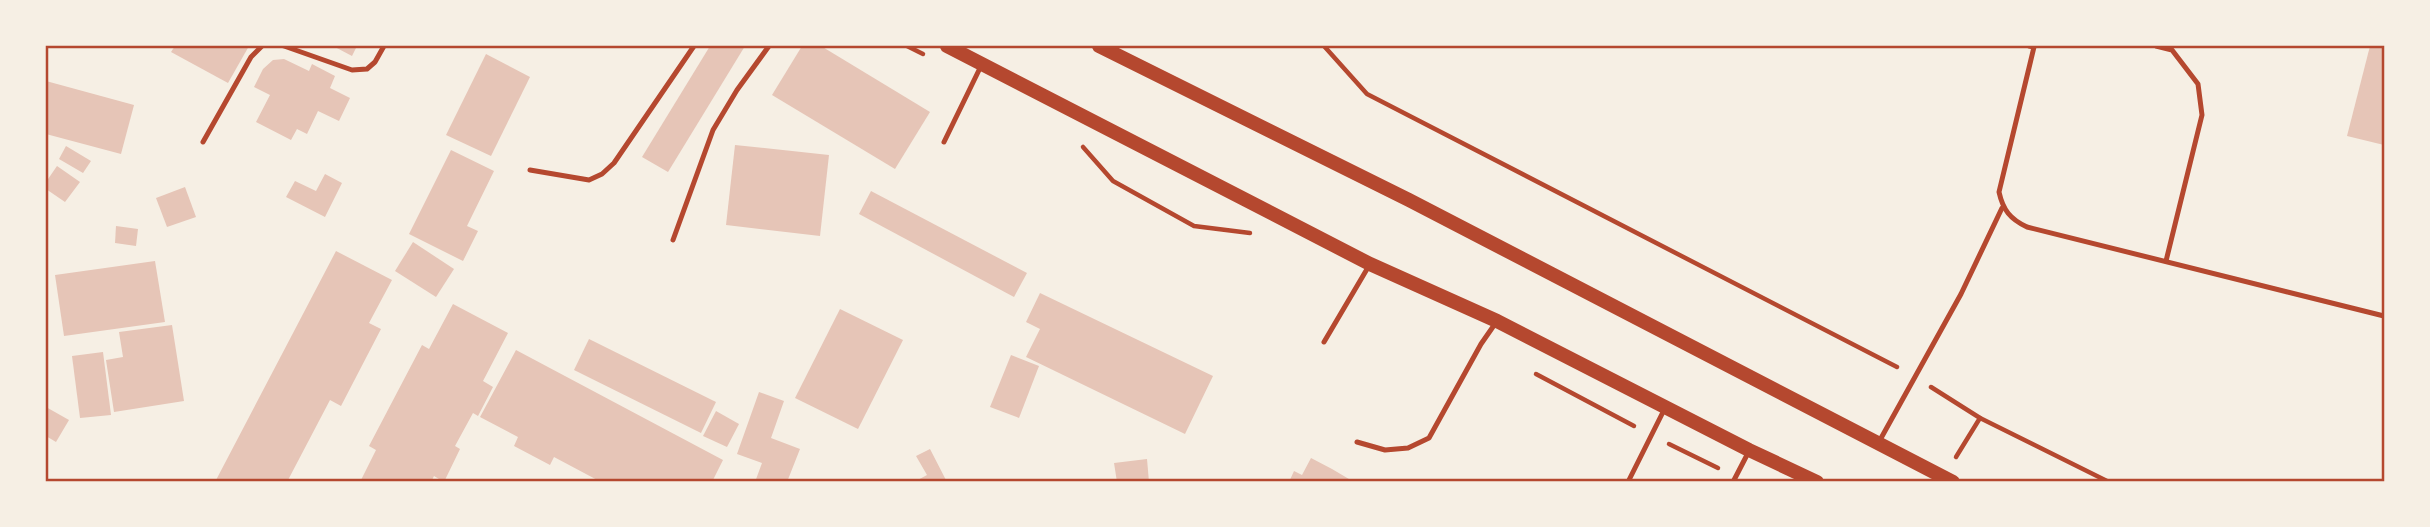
<svg xmlns="http://www.w3.org/2000/svg" width="2430" height="527" viewBox="0 0 2430 527" font-family="'DejaVu Sans',sans-serif">
	<style>
		.building { fill: #e6c5b7 }
		.lines { fill: none; stroke-linecap: round; stroke-linejoin: round }
		.path { stroke: #b5482f; stroke-width: 4.5 }
		.service { stroke: #b5482f; stroke-width: 5 }
		.secondary { stroke: #b5482f; stroke-width: 14 }
		.neatline { fill: none; stroke: #b5482f; stroke-width: 2.5 }
	</style>
	<rect width="100%" height="100%" fill="#f6efe4"/>
	<!-- building -->
	<g class="building">
		<path d="M175,46H249L228,83L171,52Z"/>
		<path d="M333,46H357L352,56Z"/>
		<path d="M710,46H745L668,172L642,157Z"/>
		<path d="M802,46H821L930,112L895,169L772,95Z"/>
		<path d="M2370,46H2384V145L2347,136Z"/>
		<path d="M486,54L530,77L491,156L446,135Z"/>
		<path d="M284,59L309,71L312,64L335,76L330,88L350,98L339,121L318,111L307,134L297,129L291,140L256,122L270,95L254,87L263,69L273,60Z"/>
		<path d="M46,81L134,105L121,154L46,134Z"/>
		<path d="M735,145L829,155L820,236L726,225Z"/>
		<path d="M66,146L91,161L83,173L59,159Z"/>
		<path d="M451,150L494,171L467,226L478,231L463,261L409,234Z"/>
		<path d="M57,166L80,182L65,202L46,189V182Z"/>
		<path d="M325,174L342,183L325,217L286,197L295,181L316,191Z"/>
		<path d="M185,187L196,217L167,227L156,198Z"/>
		<path d="M871,191L1027,273L1014,297L859,214Z"/>
		<path d="M116,226L138,229L136,246L115,243Z"/>
		<path d="M413,242L454,269L436,297L395,271Z"/>
		<path d="M336,251L392,280L369,323L381,329L341,406L330,400L287,482H215Z"/>
		<path d="M155,261L165,322L64,336L55,275Z"/>
		<path d="M1040,293L1213,376L1185,434L1026,357L1040,329L1026,322Z"/>
		<path d="M453,304L508,333L483,381L493,387L478,416L473,413L455,446L460,449L444,482L434,476L431,482H360L376,450L369,446L422,345L429,349Z"/>
		<path d="M840,309L903,340L858,429L795,398Z"/>
		<path d="M172,325L184,401L114,412L106,360L123,357L119,332Z"/>
		<path d="M589,339L716,402L701,433L574,370Z"/>
		<path d="M516,350L723,460L712,482H601L554,457L550,465L514,446L518,437L480,417Z"/>
		<path d="M103,352L111,415L80,418L72,356Z"/>
		<path d="M1011,355L1039,366L1019,418L990,407Z"/>
		<path d="M759,392L784,401L771,438L800,449L787,482H755L762,463L737,454Z"/>
		<path d="M46,407L69,420L56,442L46,436Z"/>
		<path d="M716,411L739,424L727,447L703,436Z"/>
		<path d="M930,449L947,482H914L927,475L916,456Z"/>
		<path d="M1311,458L1332,469L1354,482H1289L1294,471L1302,475Z"/>
		<path d="M1147,459L1149,482H1117L1114,463Z"/>
	</g>
	<g class="lines">
		<!-- path -->
		<g class="path">
			<path d="M907,46L923,54"/>
			<path d="M1324,46L1367,94L1897,367"/>
			<path d="M1083,147L1113,181L1194,226L1250,233"/>
			<path d="M1536,374L1634,426"/>
			<path d="M1931,387L1980,418L2109,482"/>
			<path d="M1669,444L1718,468"/>
			<path d="M1956,457L1980,418"/>
		</g>
		<!-- service -->
		<g class="service">
			<path d="M284,46L352,70L367,69L375,62L384,46"/>
			<path d="M2029,46L2034,47L1999,192C2003,210 2010,219 2027,227L2384,316"/>
			<path d="M2156,46L2172,50L2198,84L2202,115L2166,261"/>
			<path d="M203,142L251,57L262,46"/>
			<path d="M944,142L981,66"/>
			<path d="M530,170L589,180L602,174L614,163L694,46"/>
			<path d="M673,240L713,130L737,90L769,46"/>
			<path d="M1324,342L1370,264"/>
			<path d="M1880,440L1961,294L2002,208"/>
			<path d="M1357,442L1385,450L1408,448L1429,438L1481,344L1497,321"/>
			<path d="M1628,482L1665,408"/>
			<path d="M1733,482L1748,453"/>
		</g>
		<!-- secondary -->
		<g class="secondary">
			<path d="M947,46L1370,264L1497,321L1749,450L1817,482"/>
			<path d="M1099,46L1409,200L1953,482"/>
		</g>
	</g>
	<!-- border -->
	<rect width="2430" height="527" fill="none" stroke="#f6efe4" stroke-width="94"/>
	<rect x="47" y="47" width="2336" height="433" class="neatline"/>
</svg>
